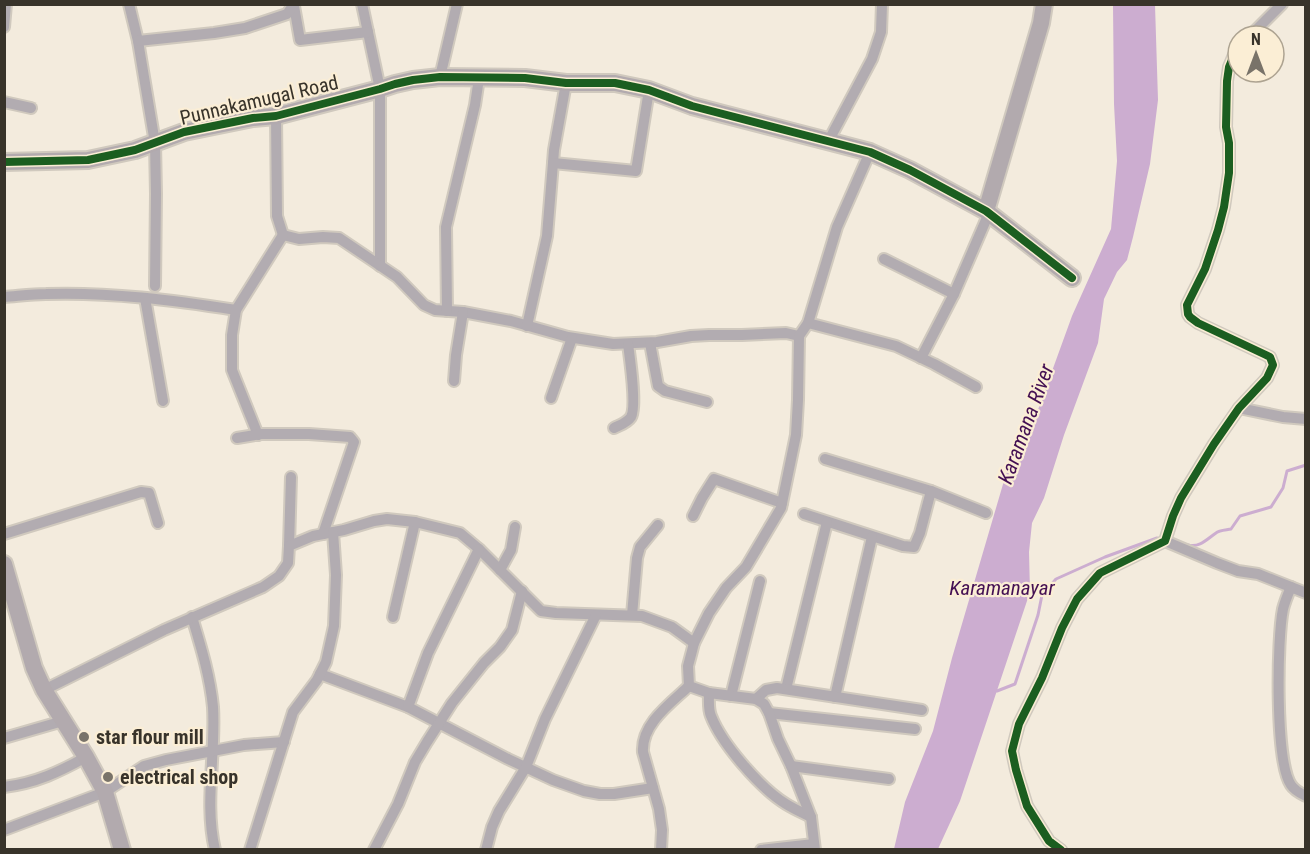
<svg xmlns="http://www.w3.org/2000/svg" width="1310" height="854" viewBox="0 0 1310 854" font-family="'Roboto Condensed',sans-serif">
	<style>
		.water { fill: #ccadd0 }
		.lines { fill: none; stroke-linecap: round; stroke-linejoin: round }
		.stream { stroke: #ccadd0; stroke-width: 3 }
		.street-casing { stroke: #d0c9be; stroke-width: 14 }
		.secondary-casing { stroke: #d0c9be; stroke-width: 20 }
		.street { stroke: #b2acb1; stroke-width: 10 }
		.secondary { stroke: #b2aaae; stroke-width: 16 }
		.cycleway-casing { stroke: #fbeed5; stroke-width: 11 }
		.cycleway { stroke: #1b5e20; stroke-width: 8 }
		.poi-dot { fill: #797369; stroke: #fbeed5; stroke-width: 2 }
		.labels { text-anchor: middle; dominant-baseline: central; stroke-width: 4.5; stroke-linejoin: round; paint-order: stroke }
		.street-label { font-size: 20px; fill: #38332a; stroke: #fbeed5 }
		.poi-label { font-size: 20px; font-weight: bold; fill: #38332a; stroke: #fbeed5; text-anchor: start }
		.water-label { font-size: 21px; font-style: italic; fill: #441053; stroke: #fbeed5 }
	</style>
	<rect width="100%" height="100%" fill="#f3ebdd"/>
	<!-- water -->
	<path class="water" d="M1113,5H1155L1158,100L1150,164L1133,237L1127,260L1117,272L1104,299L1098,343L1064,435L1044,498L1032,523L1029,552L1030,592L960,801L938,849H894L905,802L933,731L952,658L1006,474L1035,418L1072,316L1111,229L1117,161L1114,104Z"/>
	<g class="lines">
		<!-- stream -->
		<g class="stream">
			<path d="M1188,545C1200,548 1207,539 1216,533C1219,530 1226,530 1231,529L1240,516L1271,507L1283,488L1287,471L1306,465"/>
			<path d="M994,691H997L1015,684L1038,615L1042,595L1056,579L1105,557L1157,538"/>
		</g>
		<!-- street casing -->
		<g class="street-casing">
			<g id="street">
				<path d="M129,4L138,41L155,143L156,194L155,286"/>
				<path d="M362,4L380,89V266"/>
				<path d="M294,6L300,40L368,32"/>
				<path d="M4,27L6,4"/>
				<path d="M1250,36L1282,4"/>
				<path d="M138,41L214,33L245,28L287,14L294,4"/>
				<path d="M440,77L457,4"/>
				<path d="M4,102L31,108"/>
				<path d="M276,116L277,216L283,235L299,239L323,237L339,238L397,277L424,305L435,310L463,312L511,321L568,337L613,344L657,342L691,336L709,335H742L786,333L799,336"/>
				<path d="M828,142L872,59L881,32L882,4"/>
				<path d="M553,163L554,150L566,83"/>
				<path d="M884,259L954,294L989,213"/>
				<path d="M4,297C18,296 32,294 46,294C110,292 173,300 236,310"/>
				<path d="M145,298L163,401"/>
				<path d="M447,311L446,227L475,105L479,78"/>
				<path d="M808,323L896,346L934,364L976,387"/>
				<path d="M527,326L547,236L553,163L636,171L649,90"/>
				<path d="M650,343L658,386L665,391L707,402"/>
				<path d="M921,358L954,294"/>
				<path d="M454,381L456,355L463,312"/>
				<path d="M551,398L572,338"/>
				<path d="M1239,408L1283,417L1306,419"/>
				<path d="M614,428C620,425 627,423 631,417C637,406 630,359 628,344"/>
				<path d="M258,435L232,370V335L236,310L283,235"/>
				<path d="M237,438L261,434H309L350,437L354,442L323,534"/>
				<path d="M825,459L931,491L986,513"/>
				<path d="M804,514L903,546L914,547L920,533L931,491"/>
				<path d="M693,516L702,498L714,479L782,503"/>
				<path d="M4,534L141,492L149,493L158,523"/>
				<path d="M1165,541L1217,563L1238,571L1258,574L1306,593"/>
				<path d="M289,546L291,477"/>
				<path d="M500,570L511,550L515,527"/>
				<path d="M1291,587C1288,594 1285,601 1283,609C1277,638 1275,762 1291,785C1295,791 1300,793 1306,796"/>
				<path d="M632,615L637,558L640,547L658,525"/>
				<path d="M192,617C201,647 210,676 213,707C216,755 204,803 215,850"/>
				<path d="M393,617L415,522"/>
				<path d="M320,674L408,707L508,759L553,780L584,791L600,794H614L653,788"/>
				<path d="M786,689L827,522"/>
				<path d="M44,690L164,630L263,587L279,576L288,563L289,546L313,536L344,530L374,521L387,519L415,522L460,533L479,549L541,611L556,613L642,616L672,627L694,643"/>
				<path d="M709,693C709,700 708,709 711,716C722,744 760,788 786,804C794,809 803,813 811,817"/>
				<path d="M731,696L760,581"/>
				<path d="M835,697L872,537"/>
				<path d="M756,699L766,690L777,688L922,710"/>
				<path d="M408,707L428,653L479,549"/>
				<path d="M769,713L915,729"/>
				<path d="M4,738L63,721"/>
				<path d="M791,766L889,779"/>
				<path d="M4,787C36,783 59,772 86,757"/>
				<path d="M4,830L105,792L144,766L166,760L244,745L284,742"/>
				<path d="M250,850L293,712L317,680L326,662L334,626L336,575L333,532"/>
				<path d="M374,850L398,804L415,762L427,742L452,703L484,663L500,647L512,630L522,591"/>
				<path d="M486,850L492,827L499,811L526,767L545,719L596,615"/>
				<path d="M661,850L662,830L659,809L643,752C641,724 671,703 689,686"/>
				<path d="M761,850L814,844"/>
				<path d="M815,850L811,817L791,766L778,739L769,713L764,704L756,699L709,693L689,686L688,666L692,651L694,643L709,613L726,588L746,567L781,508L796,435L798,400L799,336L808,323L837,227L870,152"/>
				<path d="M1061,850L1049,841L1027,806L1016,770L1012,751L1019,724L1042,678L1062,628L1077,599L1100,573L1165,541L1173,516L1181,498L1214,444L1239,408L1267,378L1273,365L1270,357L1266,355L1198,323L1190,317L1188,314L1187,305L1205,269L1218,230L1224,207L1229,173V143L1226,127L1227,81L1229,67L1234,55L1238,50"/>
			</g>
		</g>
		<!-- secondary casing -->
		<g class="secondary-casing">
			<g id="secondary">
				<path d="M4,162L88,160L135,150L184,132L253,118L276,116L380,89L395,84L413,80L440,77L525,78L566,83H615L649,90L692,106L870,152L910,170L986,211L1072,278"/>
				<path d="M986,211L1041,23L1044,4"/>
				<path d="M4,564L34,668L44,690L86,757L105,792L122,850"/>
			</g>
		</g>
		<!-- street -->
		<use href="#street" class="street"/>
		<!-- secondary -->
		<use href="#secondary" class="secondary"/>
		<!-- cycleway casing -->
		<g class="cycleway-casing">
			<g id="cycleway">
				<path d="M4,162L88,160L135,150L184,132L253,118L276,116L380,89L395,84L413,80L440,77L525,78L566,83H615L649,90L692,106L870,152L910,170L986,211L1072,278"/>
				<path d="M1061,850L1049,841L1027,806L1016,770L1012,751L1019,724L1042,678L1062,628L1077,599L1100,573L1165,541L1173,516L1181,498L1214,444L1239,408L1267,378L1273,365L1270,357L1266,355L1198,323L1190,317L1188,314L1187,305L1205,269L1218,230L1224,207L1229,173V143L1226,127L1227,81L1229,67L1234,55L1238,50"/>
			</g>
		</g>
		<!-- cycleway -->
		<use href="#cycleway" class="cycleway"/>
	</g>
	<!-- markers -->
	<g class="poi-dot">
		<circle cx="84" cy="737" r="6"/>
		<circle cx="108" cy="777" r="6"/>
	</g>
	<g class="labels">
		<!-- street labels -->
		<g class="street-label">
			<text transform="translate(259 100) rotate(-13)">Punnakamugal Road</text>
		</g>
		<!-- poi labels -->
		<g class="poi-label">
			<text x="96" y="737">star flour mill</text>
			<text x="120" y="777">electrical shop</text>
		</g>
		<!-- water labels -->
		<g class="water-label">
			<text transform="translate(1026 424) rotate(-70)">Karamana River</text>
			<text x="1002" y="588">Karamanayar</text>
		</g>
	</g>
	<!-- border -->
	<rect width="1310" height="854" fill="none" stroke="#38332a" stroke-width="12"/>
	<!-- north arrow -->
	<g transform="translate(1256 54)"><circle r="28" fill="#fbeed5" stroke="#ada391" stroke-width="1.5"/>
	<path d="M0-4.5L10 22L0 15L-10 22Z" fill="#797369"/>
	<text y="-9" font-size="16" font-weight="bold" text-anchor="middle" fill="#38332a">N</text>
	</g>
</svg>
